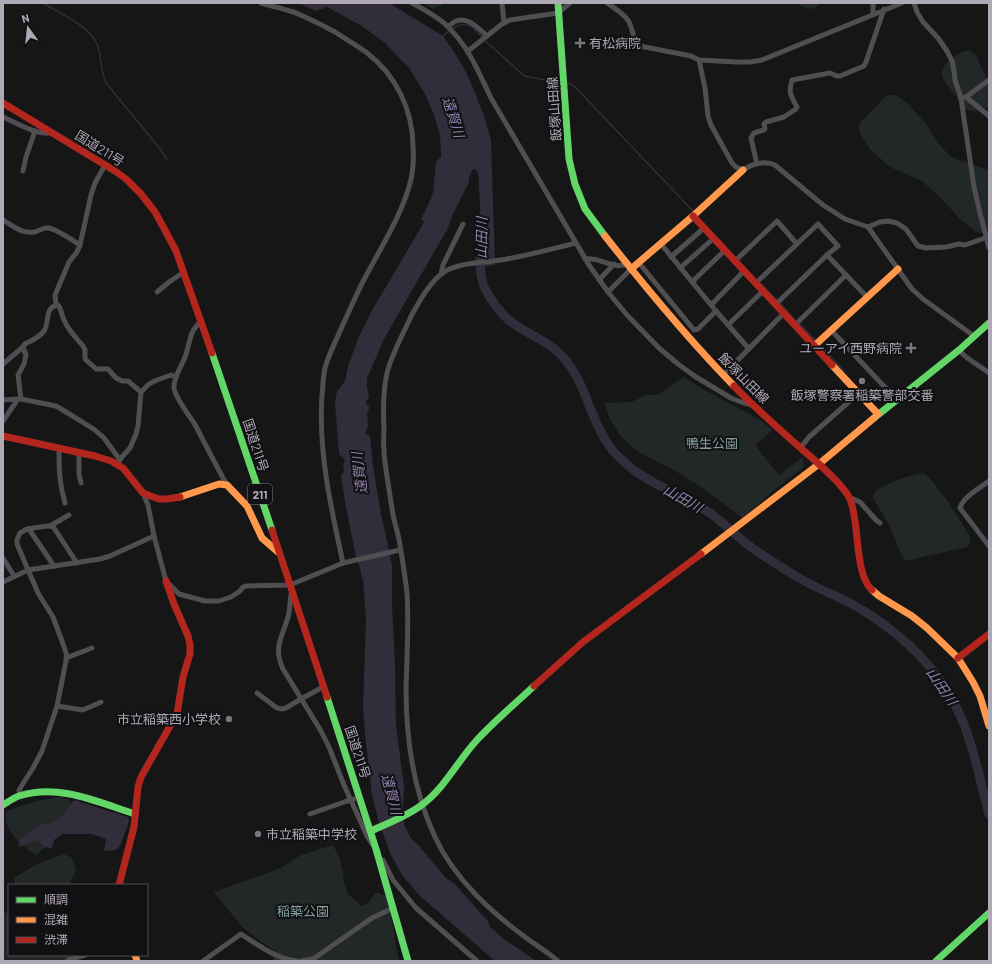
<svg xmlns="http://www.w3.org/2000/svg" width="992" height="964" viewBox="0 0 992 964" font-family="Barlow,'Noto Sans JP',sans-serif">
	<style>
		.green { fill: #222828 }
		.water { fill: #312d3a }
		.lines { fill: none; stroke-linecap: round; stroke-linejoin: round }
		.stream { stroke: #312d3a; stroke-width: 1.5 }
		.river { stroke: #312d3a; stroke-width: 9 }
		.street { stroke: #504e51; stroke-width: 5 }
		.fast { stroke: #63d668; stroke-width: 7 }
		.slow { stroke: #ff974d; stroke-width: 7 }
		.jam { stroke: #b3261e; stroke-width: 7 }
		.street-bridge { stroke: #504e51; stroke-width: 5 }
		.poi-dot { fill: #79757d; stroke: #111012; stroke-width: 1.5 }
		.labels { text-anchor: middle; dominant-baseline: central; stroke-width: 4; stroke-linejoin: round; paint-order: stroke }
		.shield { fill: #111012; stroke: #807a84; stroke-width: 1 }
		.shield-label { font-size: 12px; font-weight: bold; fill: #afa8b5 }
		.poi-label { font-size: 13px; fill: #afa8b5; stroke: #111012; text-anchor: start }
		.street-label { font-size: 13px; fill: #afa8b5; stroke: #111012 }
		.park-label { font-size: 13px; fill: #819f9b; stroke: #111012 }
		.water-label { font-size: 14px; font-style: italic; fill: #8f82ad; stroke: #111012 }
	</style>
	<rect width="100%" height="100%" fill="#161616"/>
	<!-- green -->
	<g class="green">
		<path d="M422,3H444L441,6L433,9Z"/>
		<path d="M797,3H820C812,13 806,8 797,3Z"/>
		<path d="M965,51H970L976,55L989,85V107C982,110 975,113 968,110C962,108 959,100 955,95C947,84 934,73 949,61C954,57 958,53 965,51Z"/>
		<path d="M891,95H896L908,104L927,125L938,143L950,156L956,159L989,170V234H987L976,232L959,218L939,196L922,181L890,167L870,149L860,134L859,128L860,123L886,96Z"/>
		<path d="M684,377L701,388L760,420L773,430L755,445L779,475L803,457L804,467L775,489L754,508L742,518C722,503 703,487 682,475C670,467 656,462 644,455C624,444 610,424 604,403L629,402L634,401L646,395H657Z"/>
		<path d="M924,473L929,477L949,503L969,535C971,541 971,545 964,548L917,558L908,561L905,559L902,556L887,521L873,498L874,493C885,483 909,475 924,473Z"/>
		<path d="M61,797L69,800L74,808L47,846L36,855C23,846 0,829 7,811C24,805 43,798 61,797Z"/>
		<path d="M333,845L339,857L343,873L344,883L348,894L362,906L368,903L373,896L377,892L382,895L385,894C390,909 393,923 395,938C396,946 397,953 399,960L273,961V950L242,927L214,892L281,868L301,855Z"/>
		<path d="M64,854L72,858L76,870L69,885H15L14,878L37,864Z"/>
		<path d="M3,911L8,914L9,915V955H69L68,961H6L3,959Z"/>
	</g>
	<!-- water -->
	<g class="water">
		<path d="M298,3H389L443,36L454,52L465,70L474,90L485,119L491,140L495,265L480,267C480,240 481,214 479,188C478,181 480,176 476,170L473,169L469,178V182L453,214L447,230L385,337L374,362L369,374L367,377V386L369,398L366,401V404L369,406V409L367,412L368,427C365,431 364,434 370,436L373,465L381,515L386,536L392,565V607L395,664L396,725L404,787L403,810L404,824L410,837L420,847L446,878L454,883L477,909L487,920L490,927L504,939L536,961H495L420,896L402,875L390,853L379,823L372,794L365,733L363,707L366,619L363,578L361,576C361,566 356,561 355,552C350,526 344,501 341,475L344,472L343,466L345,460L339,454L335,403L337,391L345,381L348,366L358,339L371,312L423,224L424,222L421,219L427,207L433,193L436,162L441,157L440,135L434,115L425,94L409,68L385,43L362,26L327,7L316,11Z"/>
		<path d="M74,800L128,817L129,822L120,846L116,850L104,851L106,839L92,834H62L54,840L52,848L44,847L38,840L18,847L20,839L40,825L52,823L61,817Z"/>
	</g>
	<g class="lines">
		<!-- stream -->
		<g class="stream">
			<path d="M43,3C60,13 88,25 97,44C102,56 100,70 106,83L161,150L167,159"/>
			<path d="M442,37C448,32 459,22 467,25C473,26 478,33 482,37"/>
			<path d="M484,40L511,64L524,76L562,83"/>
			<path d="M566,83L571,84L576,88L693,211"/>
			<path d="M760,283L777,300"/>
			<path d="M780,303L796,321"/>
			<path d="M799,323L816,341"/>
			<path d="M820,345L844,371"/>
		</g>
		<!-- river -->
		<path class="river" d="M480,256C480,264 480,272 482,280C485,294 502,316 514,324C528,334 545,340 558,352C590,381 589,432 622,460C628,465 634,471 641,475C661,488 683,497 704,509C720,518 732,533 747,544C761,555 778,565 794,575C816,589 842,597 864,611C904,636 942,672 960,715C974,747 980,781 989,814"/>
		<!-- street -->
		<g class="street">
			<path d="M261,3C271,6 281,8 290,11C295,12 300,15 305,17C316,22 326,27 335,32C346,39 356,45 366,52C396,75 413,110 413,147C414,161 413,174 409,187C400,217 382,246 367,274C357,292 349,312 340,331C335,343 328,356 325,368C323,377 323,386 322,395C318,451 331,508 343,563"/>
			<path d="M412,3C424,10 439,17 448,27C469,47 479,73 491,98L589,265L608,292L627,315L659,348L678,364L696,377L731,398L741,402L752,405"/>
			<path d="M502,3L504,23"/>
			<path d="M607,3C614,8 625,14 629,22C633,30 633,40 640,46L691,56L699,60L736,62H750L762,60L902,3"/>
			<path d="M914,3L917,12L923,22L938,38L947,51L952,61L954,71L955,80L961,98L974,187L980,213L989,248"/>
			<path d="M873,14V3"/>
			<path d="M448,26C451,25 453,22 456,21C468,16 479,29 487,36"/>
			<path d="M468,51L502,24L510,20L558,13L570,3"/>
			<path d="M699,60L705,88L708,116L711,125L732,163L736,167L743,170C752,164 765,160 775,165L823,205L845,219L868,227L912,289L923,299L974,336"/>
			<path d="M966,97L989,116"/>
			<path d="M961,98L966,97L989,80"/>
			<path d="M3,117C16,123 35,134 49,133"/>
			<path d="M757,164L751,138L754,133L764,130L765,129L764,124L766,122L784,117L796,109L797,107C791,96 788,93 792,80L830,73L837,76H840L864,66L866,62L884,9"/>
			<path d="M23,171L26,157L35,131"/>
			<path d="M3,220C13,226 22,234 34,232C39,231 44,227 49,228C58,230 72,240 80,245"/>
			<path d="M868,227L880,222L888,221L897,223L906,229L918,246L926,248L946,247L959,244L965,245L988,237"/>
			<path d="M661,244L716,311L749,349"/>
			<path d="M671,257L704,228"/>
			<path d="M585,259C598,256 614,270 627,264"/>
			<path d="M735,261L777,221L797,244"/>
			<path d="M639,263L694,330L698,329L716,311"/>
			<path d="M680,268L714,238"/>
			<path d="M441,274L443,265L463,224"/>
			<path d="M599,280L614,264"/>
			<path d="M692,282L725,250"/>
			<path d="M756,283L818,224L838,246L827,255L867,297"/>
			<path d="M157,292L169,282L184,272"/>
			<path d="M608,292L631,269"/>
			<path d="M776,304L827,255"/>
			<path d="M56,305L55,295L69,262L77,252L80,245L91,195L95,183L105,165"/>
			<path d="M711,305L744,271"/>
			<path d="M201,321C197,325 194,328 192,333C189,341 188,349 185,357C182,366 173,377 174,388C175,397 188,414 194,423C205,443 215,464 227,485"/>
			<path d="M728,325L763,291"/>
			<path d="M795,325L846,275"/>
			<path d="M831,330L896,399"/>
			<path d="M959,350C967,360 979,365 989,373"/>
			<path d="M3,364L23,347"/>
			<path d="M723,375L784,313"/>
			<path d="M21,399L56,406L71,415L95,430L104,438L120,460"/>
			<path d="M3,400L18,399"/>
			<path d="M3,421L18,399H21L18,375L24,364L26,355L23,347L25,344C31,341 40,337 44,331C50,322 44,307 58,305C62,309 61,315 64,320C68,330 76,338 83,346L85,350V359L96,369H108L116,378L122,381H128L141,392"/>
			<path d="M801,447L809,437L859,393"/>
			<path d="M59,448C59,468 59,483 65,503"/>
			<path d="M79,452V475L81,483"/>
			<path d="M119,461L121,458L130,448L136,434L138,426L141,392L149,384L157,380L171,375L176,377"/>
			<path d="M989,481C980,488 963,497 960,508L989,546"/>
			<path d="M143,493L148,505L154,536L166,581L179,594L205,601H219L231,597L240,591L243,587L246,586L290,585L343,563L400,550"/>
			<path d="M849,497L860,502L876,520L880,523"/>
			<path d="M50,526L69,515"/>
			<path d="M29,529L54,566"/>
			<path d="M3,558L14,576"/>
			<path d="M3,582L28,570L100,559L110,556L154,536"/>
			<path d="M291,594C290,600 290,607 289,613C284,636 272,645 283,669L321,731L329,747L344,785L367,836L372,844"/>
			<path d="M66,658L92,648"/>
			<path d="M257,693L277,708L282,709L286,708L301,699L323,687"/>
			<path d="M57,706L83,710L101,702"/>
			<path d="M20,796L19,790L33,768L42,751L57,706L67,656L62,641L53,617L38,593L17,544V540L20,533L27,529L47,526H51L54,528L77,563"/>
			<path d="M310,814L347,801"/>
			<path d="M383,860L393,880L416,908L477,961"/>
			<path d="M68,960L85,955"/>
			<path d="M203,961L241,934C258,945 276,959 297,961"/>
			<path d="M301,961L313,959L372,918L393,908"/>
			<path d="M558,961C549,953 539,947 529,940C492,913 455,880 435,837C413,790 406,739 406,688C407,656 409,624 407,593C405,575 402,557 399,539C397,529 393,519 392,508C390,498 389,487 387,477C386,468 384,459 384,450C383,443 384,435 384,427C383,409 383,391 387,373C391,357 399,342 406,327C413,311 427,286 440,275C455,262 482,263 501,260C526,256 551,249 576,243"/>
		</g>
		<!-- fast -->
		<g class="fast">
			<path d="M558,3L569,159L575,184L585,209L605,236"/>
			<path d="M212,353L272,530"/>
			<path d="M874,418L959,350L989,323"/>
			<path d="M327,697L376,849L408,961"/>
			<path d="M3,805C8,802 13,798 19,796C58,783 98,802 135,814"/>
			<path d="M371,831C388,823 408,816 423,804C445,787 458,761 476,741C494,721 515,704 534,686"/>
			<path d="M936,961L989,913"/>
		</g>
		<!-- slow -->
		<g class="slow">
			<path d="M605,236C646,288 688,339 734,386"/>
			<path d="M631,269L693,216L743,170"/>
			<path d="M814,346L898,269"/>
			<path d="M832,365L878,414"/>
			<path d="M180,497L219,484L227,485L247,506L262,538L278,552"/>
			<path d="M701,554L819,464L874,418"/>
			<path d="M872,590L879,596L912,616L927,628L958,658L973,682L980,696L989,726"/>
			<path d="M135,955L137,961"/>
		</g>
		<!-- jam -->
		<g class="jam">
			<path d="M3,103L115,171L126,179L141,194L155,212L166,232L176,251L212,353"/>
			<path d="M693,216L832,365"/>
			<path d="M734,386C756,409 780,430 804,451C817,462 843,484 850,499C860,523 854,574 872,590"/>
			<path d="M3,436L95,456L111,461L123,468L143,493L159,499H167L180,497"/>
			<path d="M272,530L327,697"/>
			<path d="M958,658L989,634"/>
			<path d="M534,686L583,642L701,554"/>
			<path d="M119,885L134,827L138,787L141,777L177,714L183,677L190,654V645L188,636L174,604L166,581"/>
		</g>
		<!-- street-bridge -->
		<path class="street-bridge" d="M347,801L354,799"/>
	</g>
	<!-- markers -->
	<g class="poi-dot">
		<path d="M578 37h4v4h4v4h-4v4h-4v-4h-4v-4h4z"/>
		<path d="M909 342h4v4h4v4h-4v4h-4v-4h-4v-4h4z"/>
		<circle cx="862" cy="381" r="4"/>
		<circle cx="229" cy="719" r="4"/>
		<circle cx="258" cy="834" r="4"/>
	</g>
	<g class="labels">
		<!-- shield labels -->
		<rect class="shield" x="248" y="484" width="24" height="20" rx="3"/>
		<g class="shield-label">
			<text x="260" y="494">211</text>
		</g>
		<!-- poi labels -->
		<g class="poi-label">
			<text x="589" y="43">有松病院</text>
			<text x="902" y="348" text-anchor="end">ユーアイ西野病院</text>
			<text x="862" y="395" text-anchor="middle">飯塚警察署稲築警部交番</text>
			<text x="221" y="719" text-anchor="end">市立稲築西小学校</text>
			<text x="266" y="834">市立稲築中学校</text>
		</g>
		<!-- street labels -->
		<g class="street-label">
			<text transform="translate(554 109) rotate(-94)">飯塚山田線</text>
			<text transform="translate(100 148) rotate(32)">国道211号</text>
			<text transform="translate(744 378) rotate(45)">飯塚山田線</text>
			<text transform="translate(256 445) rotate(72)">国道211号</text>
			<text transform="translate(358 752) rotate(72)">国道211号</text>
		</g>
		<!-- park labels -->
		<g class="park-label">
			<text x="712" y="443">鴨生公園</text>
			<text x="303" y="911">稲築公園</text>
		</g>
		<!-- water labels -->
		<g class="water-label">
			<text transform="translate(454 117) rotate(73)">遠賀川</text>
			<text transform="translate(481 238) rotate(-89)">山田川</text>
			<text transform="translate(359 473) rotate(-97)">遠賀川</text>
			<text transform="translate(683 498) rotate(29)">山田川</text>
			<text transform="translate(942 686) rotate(55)">山田川</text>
			<text transform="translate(392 794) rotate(76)">遠賀川</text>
		</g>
	</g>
	<!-- border -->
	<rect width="992" height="964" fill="none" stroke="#afa8b5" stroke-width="8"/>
	<!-- legend -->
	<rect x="8" y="884" width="140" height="72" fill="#111012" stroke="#504d53"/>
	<rect x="16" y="897" width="20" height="6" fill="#63d668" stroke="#504d53"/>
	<text x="44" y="904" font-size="12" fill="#afa8b5">順調</text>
	<rect x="16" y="917" width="20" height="6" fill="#ff974d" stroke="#504d53"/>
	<text x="44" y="924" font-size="12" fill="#afa8b5">混雑</text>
	<rect x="16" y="937" width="20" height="6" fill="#b3261e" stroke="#504d53"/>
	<text x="44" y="944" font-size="12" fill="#afa8b5">渋滞</text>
	<!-- north arrow -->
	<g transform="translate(28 28) rotate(345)" stroke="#111012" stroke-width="3" paint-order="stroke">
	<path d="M0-3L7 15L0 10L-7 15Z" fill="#afa8b5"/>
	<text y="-6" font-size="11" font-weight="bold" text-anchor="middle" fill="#afa8b5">N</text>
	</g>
</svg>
